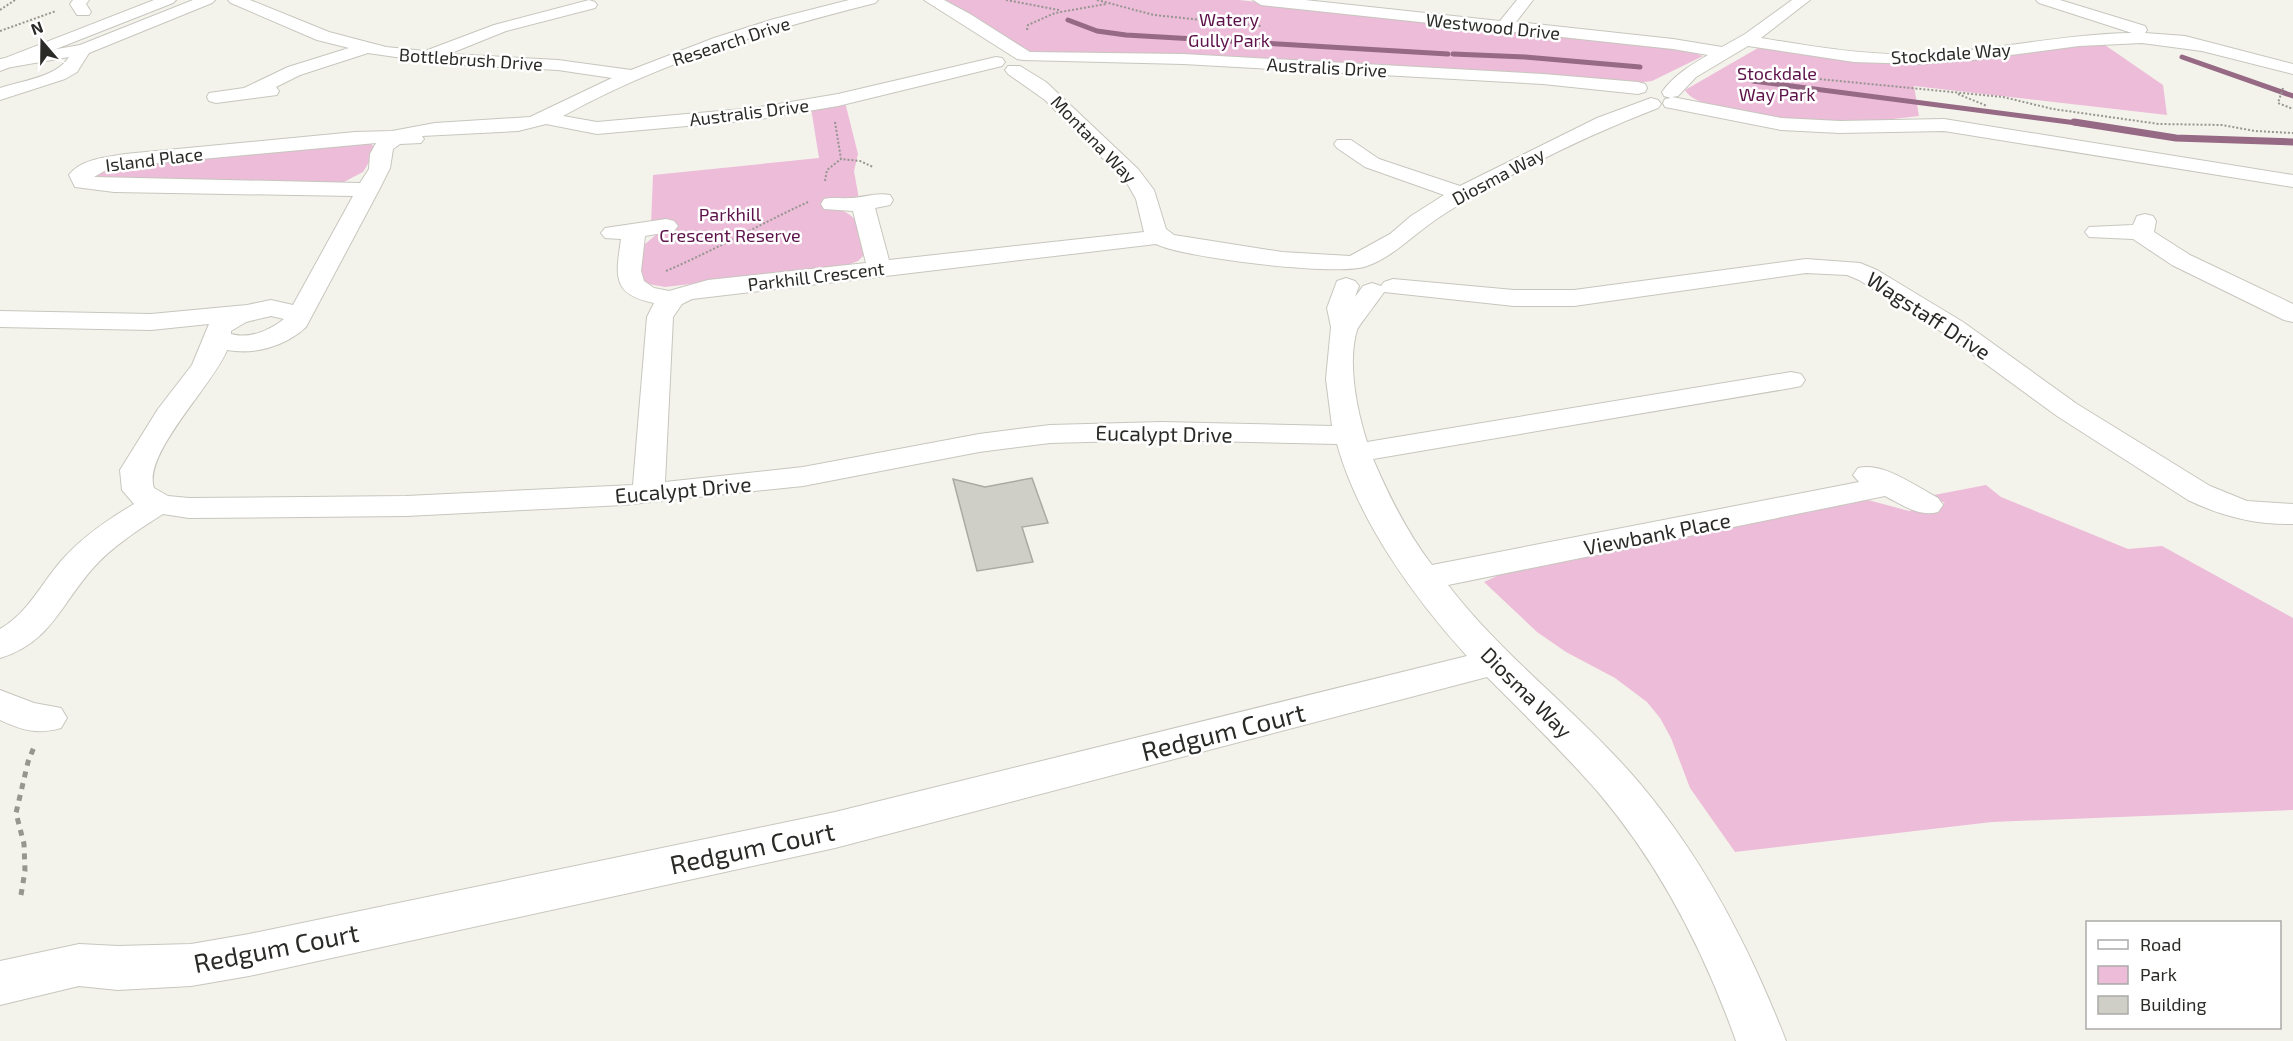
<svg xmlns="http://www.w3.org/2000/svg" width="2293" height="1041" viewBox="0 0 2293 1041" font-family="'Exo 2',sans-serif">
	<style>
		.green { fill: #ecbcd9 }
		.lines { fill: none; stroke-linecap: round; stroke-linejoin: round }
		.stream-far1 { stroke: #966985; stroke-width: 5 }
		.stream { stroke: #966985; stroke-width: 7 }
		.building { fill: #cfcec7; stroke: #aaa9a2; stroke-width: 1.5 }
		.minor-casing { stroke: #c7c6be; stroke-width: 2 }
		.highway-casing { stroke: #c7c6be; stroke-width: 2 }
		.path-far1 { stroke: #96958f; stroke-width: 2; stroke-dasharray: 2 2; stroke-linecap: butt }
		.path { stroke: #96958f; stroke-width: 5; stroke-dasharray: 6 6; stroke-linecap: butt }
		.minor { fill: #fff; fill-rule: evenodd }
		.highway { fill: #fff; fill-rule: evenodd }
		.labels { text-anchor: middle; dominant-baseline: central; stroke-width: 5; stroke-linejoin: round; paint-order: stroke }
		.far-park-label { font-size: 18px; fill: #5e124a; stroke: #fff }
		.far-street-label { font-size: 18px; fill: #2a2a27; stroke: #fff }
		.street-label { font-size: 21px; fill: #2a2a27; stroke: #fff }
		.near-street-label { font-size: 26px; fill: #2a2a27; stroke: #fff }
	</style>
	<rect width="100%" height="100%" fill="#f4f3eb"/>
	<!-- green -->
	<g class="green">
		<path d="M941,0H1239L1676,47L1703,56L1652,81L1629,84L1036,53L1028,52Z"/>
		<path d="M2102,43L2163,85L2167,115L1914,86L1919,116C1893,119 1867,123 1841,122C1814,122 1696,114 1685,90L1758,48L1885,61Z"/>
		<path d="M841,102L846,106L858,154L854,171L859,199L838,209C862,217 860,232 864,255L858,261L845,266L665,287L643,283L639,273L644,245L658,233L651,225L653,175L819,158L811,108Z"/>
		<path d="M371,143L376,151L363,172L342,183L97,179L94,177L111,166Z"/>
		<path d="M1986,485L2001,497L2128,549L2162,546L2293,618V810L1992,822L1735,852L1690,788L1671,738L1660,718L1647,702L1615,678L1566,652L1537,632L1484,582L1499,575L1868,500L1909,511L1945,503L1929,496Z"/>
	</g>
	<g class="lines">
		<!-- stream-far1 -->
		<g class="stream-far1">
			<path d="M1068,20L1097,31L1126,35L1448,54"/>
			<path d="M1453,54L1525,57L1640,67"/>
			<path d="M2182,57L2293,96"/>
			<path d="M1753,81L2084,124"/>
		</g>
		<!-- stream -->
		<path class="stream" d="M2074,122L2176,138L2293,142"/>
	</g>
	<!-- building -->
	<path class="building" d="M1032,478L1048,523L1022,527L1033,562L977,571L953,479L985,487Z"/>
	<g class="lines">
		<!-- minor casing -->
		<g class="minor-casing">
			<g id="minor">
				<path d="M73,0H89L86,4L91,12L89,15H77L70,4Z"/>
				<path d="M193,0H215L212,3L89,53L77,72L65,79L0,100V88C21,81 57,77 69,57L6,68L0,67V59L80,45Z"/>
				<path d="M228,0H250L329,32L386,47L425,51L494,25L589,0L595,2L597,5L595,8L506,31L449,54L558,60L631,70L714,38L774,19L849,0H878L875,3C768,30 660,62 563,116L597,122L754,108L838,94L996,57L1002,58L1005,62L1002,66L838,106L754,120L597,134L546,124L518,131L422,136L424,139L421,143L400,144L393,149L390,168L379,190L306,327C286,346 255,355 227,350C214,384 142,454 154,488L168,496L189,498L406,496L633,485L647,317L654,303C611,294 616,276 621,239L605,238L601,233L605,228L666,219L674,221L678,226L674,231L645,236L641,271L644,281L654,288L669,291L708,280L866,263L853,211L824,209L821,204L824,199C833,197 840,199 849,198C863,198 876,192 890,195L893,200L890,205L875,208L889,260L1144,232L1136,199L1127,183L1045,100L1008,74L1005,70L1008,66H1020L1046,82L1138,169L1154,190L1166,229L1174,235L1282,252L1350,256L1390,234L1411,216L1444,195L1365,167L1337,148L1334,144L1337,140H1351L1379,159L1460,186L1597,118L1651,98L1658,100L1661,104L1658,108C1593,133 1529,164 1469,199C1455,207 1440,216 1427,226C1408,240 1390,258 1367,266C1339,277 1184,258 1156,244L692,299L682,304L673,317L665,482L803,467L979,434L1050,425L1162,422L1332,426L1326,379L1331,327L1327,308L1337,281L1346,278L1355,281L1359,286L1355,297L1363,286L1372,283L1381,286L1384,282L1393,279L1514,290H1574L1806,259L1860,263L1877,270L1963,322L2077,404L2210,486L2247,501L2293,504V524C2256,525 2221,516 2188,500L2057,416L1945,334L1859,280L1847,275L1806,273L1574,306H1514L1384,292C1379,300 1359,325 1357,330C1347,363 1357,411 1367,442L1791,372L1801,374L1805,380L1801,386L1791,388L1373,459C1389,496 1407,533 1432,565L1859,482L1853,475L1858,468C1884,462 1915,486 1938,498L1943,505L1938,512C1918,517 1903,505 1885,496L1448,585C1501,654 1571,706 1629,771C1699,850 1748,943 1786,1041H1736C1704,951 1660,865 1598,792C1563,752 1525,715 1487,677L835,848L249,976L191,986L118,990L79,986L0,1005V961L79,944L118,946L191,944L249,934L835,812L1467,656C1414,598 1358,520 1337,444L1162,440L1050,443L979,452L803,486L623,505L406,516L189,518L163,514C138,530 113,546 94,567C61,603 51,643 0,658V629C28,613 41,584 61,561C82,537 107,520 134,504L122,490L120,470L158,409L192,365L209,324L151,330L0,327V311L151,314L247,305L271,300L293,305L353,196L114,192L75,187L69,175C80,159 108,157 125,154L355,132L392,131L435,123L530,117L612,78L558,70L444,64L368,53L300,75L276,87L279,91L277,95L216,103L209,101L207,97L209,93L244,88L288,67L349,48L317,40L231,3ZM376,143L370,154L369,169L360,183L94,177L106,170L125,166ZM271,316L284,319C269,331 249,339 231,334V331L246,322Z"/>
				<path d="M924,0H944L970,14L1030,52L1183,54L1543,74L1638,82L1645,84L1647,88L1645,92L1638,94L1543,84L1183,64L1023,60L1017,59Z"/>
				<path d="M1253,0H1305L1500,21L1517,0H1533L1516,22L1673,39L1722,47L1745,34L1792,0H1810L1761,38C1814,47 1868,56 1921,54C1992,51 2061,34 2132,33L2039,3L2036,0H2060L2145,26L2147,30L2145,33L2185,36L2293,64V74L2202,51L2142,43L2079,46L1972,60L1919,64L1854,62L1748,46L1696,77L1678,96L1672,97L1781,118L1840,121L1944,119L2293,175V187L1944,131L1840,133L1781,130L1665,107L1663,103L1665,99L1671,98L1664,96L1662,92C1674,75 1691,65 1708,55L1673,49L1261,5Z"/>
				<path d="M2145,214L2153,216L2156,221L2154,232L2190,255L2293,304V322L2284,320L2172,265L2133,239L2089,237L2085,232L2089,227L2133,225L2137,216Z"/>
				<path d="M0,690L34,703L61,708L67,718L61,728C38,735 21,730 0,720Z"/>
			</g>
		</g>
		<!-- highway casing -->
		<g class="highway-casing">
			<path id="highway" d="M154,0H176L173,3L0,71V60Z"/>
		</g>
		<!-- path-far1 -->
		<g class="path-far1">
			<path d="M1006,0L1059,10"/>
			<path d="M1097,0L1154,15L1261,26"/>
			<path d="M0,10L15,0"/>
			<path d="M1027,30L1028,25L1055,13L1106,4"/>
			<path d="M0,31L56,11"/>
			<path d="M1788,76L2003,97L2053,109L2159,124L2222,125L2255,131L2293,133"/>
			<path d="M2283,88L2278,103L2293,109"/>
			<path d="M1958,94L1987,106"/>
			<path d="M835,122L841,159L860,161L873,167"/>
			<path d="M825,181L827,170L841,159"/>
			<path d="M666,271C715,250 760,224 808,202"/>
		</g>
		<!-- path -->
		<path class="path" d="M21,895L25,871L24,844L16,813L28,762L34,747"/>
		<!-- minor -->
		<use href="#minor" class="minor"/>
		<!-- highway -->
		<use href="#highway" class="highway"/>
	</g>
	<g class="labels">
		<!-- far-park labels -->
		<g class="far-park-label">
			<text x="1229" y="19">Watery<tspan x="1229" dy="21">Gully Park</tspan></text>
			<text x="1777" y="73">Stockdale<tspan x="1777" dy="21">Way Park</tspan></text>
			<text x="730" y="214">Parkhill<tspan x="730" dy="21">Crescent Reserve</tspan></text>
		</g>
		<!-- far-street labels -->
		<g class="far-street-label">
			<text transform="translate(1493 26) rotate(6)">Westwood Drive</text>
			<text transform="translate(731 41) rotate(-18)">Research Drive</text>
			<text transform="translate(1951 53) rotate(-4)">Stockdale Way</text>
			<text transform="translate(471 59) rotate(4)">Bottlebrush Drive</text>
			<text transform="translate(1327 67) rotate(3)">Australis Drive</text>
			<text transform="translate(749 112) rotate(-7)">Australis Drive</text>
			<text transform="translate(1094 139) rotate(46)">Montana Way</text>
			<text transform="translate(154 159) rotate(-7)">Island Place</text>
			<text transform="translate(1498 176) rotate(-28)">Diosma Way</text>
			<text transform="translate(816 276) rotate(-7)">Parkhill Crescent</text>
		</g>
		<!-- street labels -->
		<g class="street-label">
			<text transform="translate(1929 315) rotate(33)">Wagstaff Drive</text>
			<text transform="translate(1164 433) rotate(1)">Eucalypt Drive</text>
			<text transform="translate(683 489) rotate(-5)">Eucalypt Drive</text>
			<text transform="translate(1657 533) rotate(-11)">Viewbank Place</text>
			<text transform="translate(1527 692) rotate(45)">Diosma Way</text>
		</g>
		<!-- near-street labels -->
		<g class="near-street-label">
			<text transform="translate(1223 731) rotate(-14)">Redgum Court</text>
			<text transform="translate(752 847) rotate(-12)">Redgum Court</text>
			<text transform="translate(276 947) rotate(-11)">Redgum Court</text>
		</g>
	</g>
	<!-- legend -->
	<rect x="2086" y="921" width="195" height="108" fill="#ffffff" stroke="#aaaaa9" stroke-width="1.5"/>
	<rect x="2098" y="940" width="30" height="9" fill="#ffffff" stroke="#aaaaa9" stroke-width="1.5"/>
	<text x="2140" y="951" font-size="18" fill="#2a2a27">Road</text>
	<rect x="2098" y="966" width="30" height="18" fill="#ecbcd9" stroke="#aaaaa9" stroke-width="1.5"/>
	<text x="2140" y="981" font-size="18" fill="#2a2a27">Park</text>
	<rect x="2098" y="996" width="30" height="18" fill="#cfcec7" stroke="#aaaaa9" stroke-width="1.5"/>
	<text x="2140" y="1011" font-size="18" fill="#2a2a27">Building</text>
	<!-- north arrow -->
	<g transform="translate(42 42) rotate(340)" stroke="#ffffff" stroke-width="4.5" paint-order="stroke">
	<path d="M0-4.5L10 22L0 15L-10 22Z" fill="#2a2a27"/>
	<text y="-9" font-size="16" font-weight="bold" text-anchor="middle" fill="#2a2a27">N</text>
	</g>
</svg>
